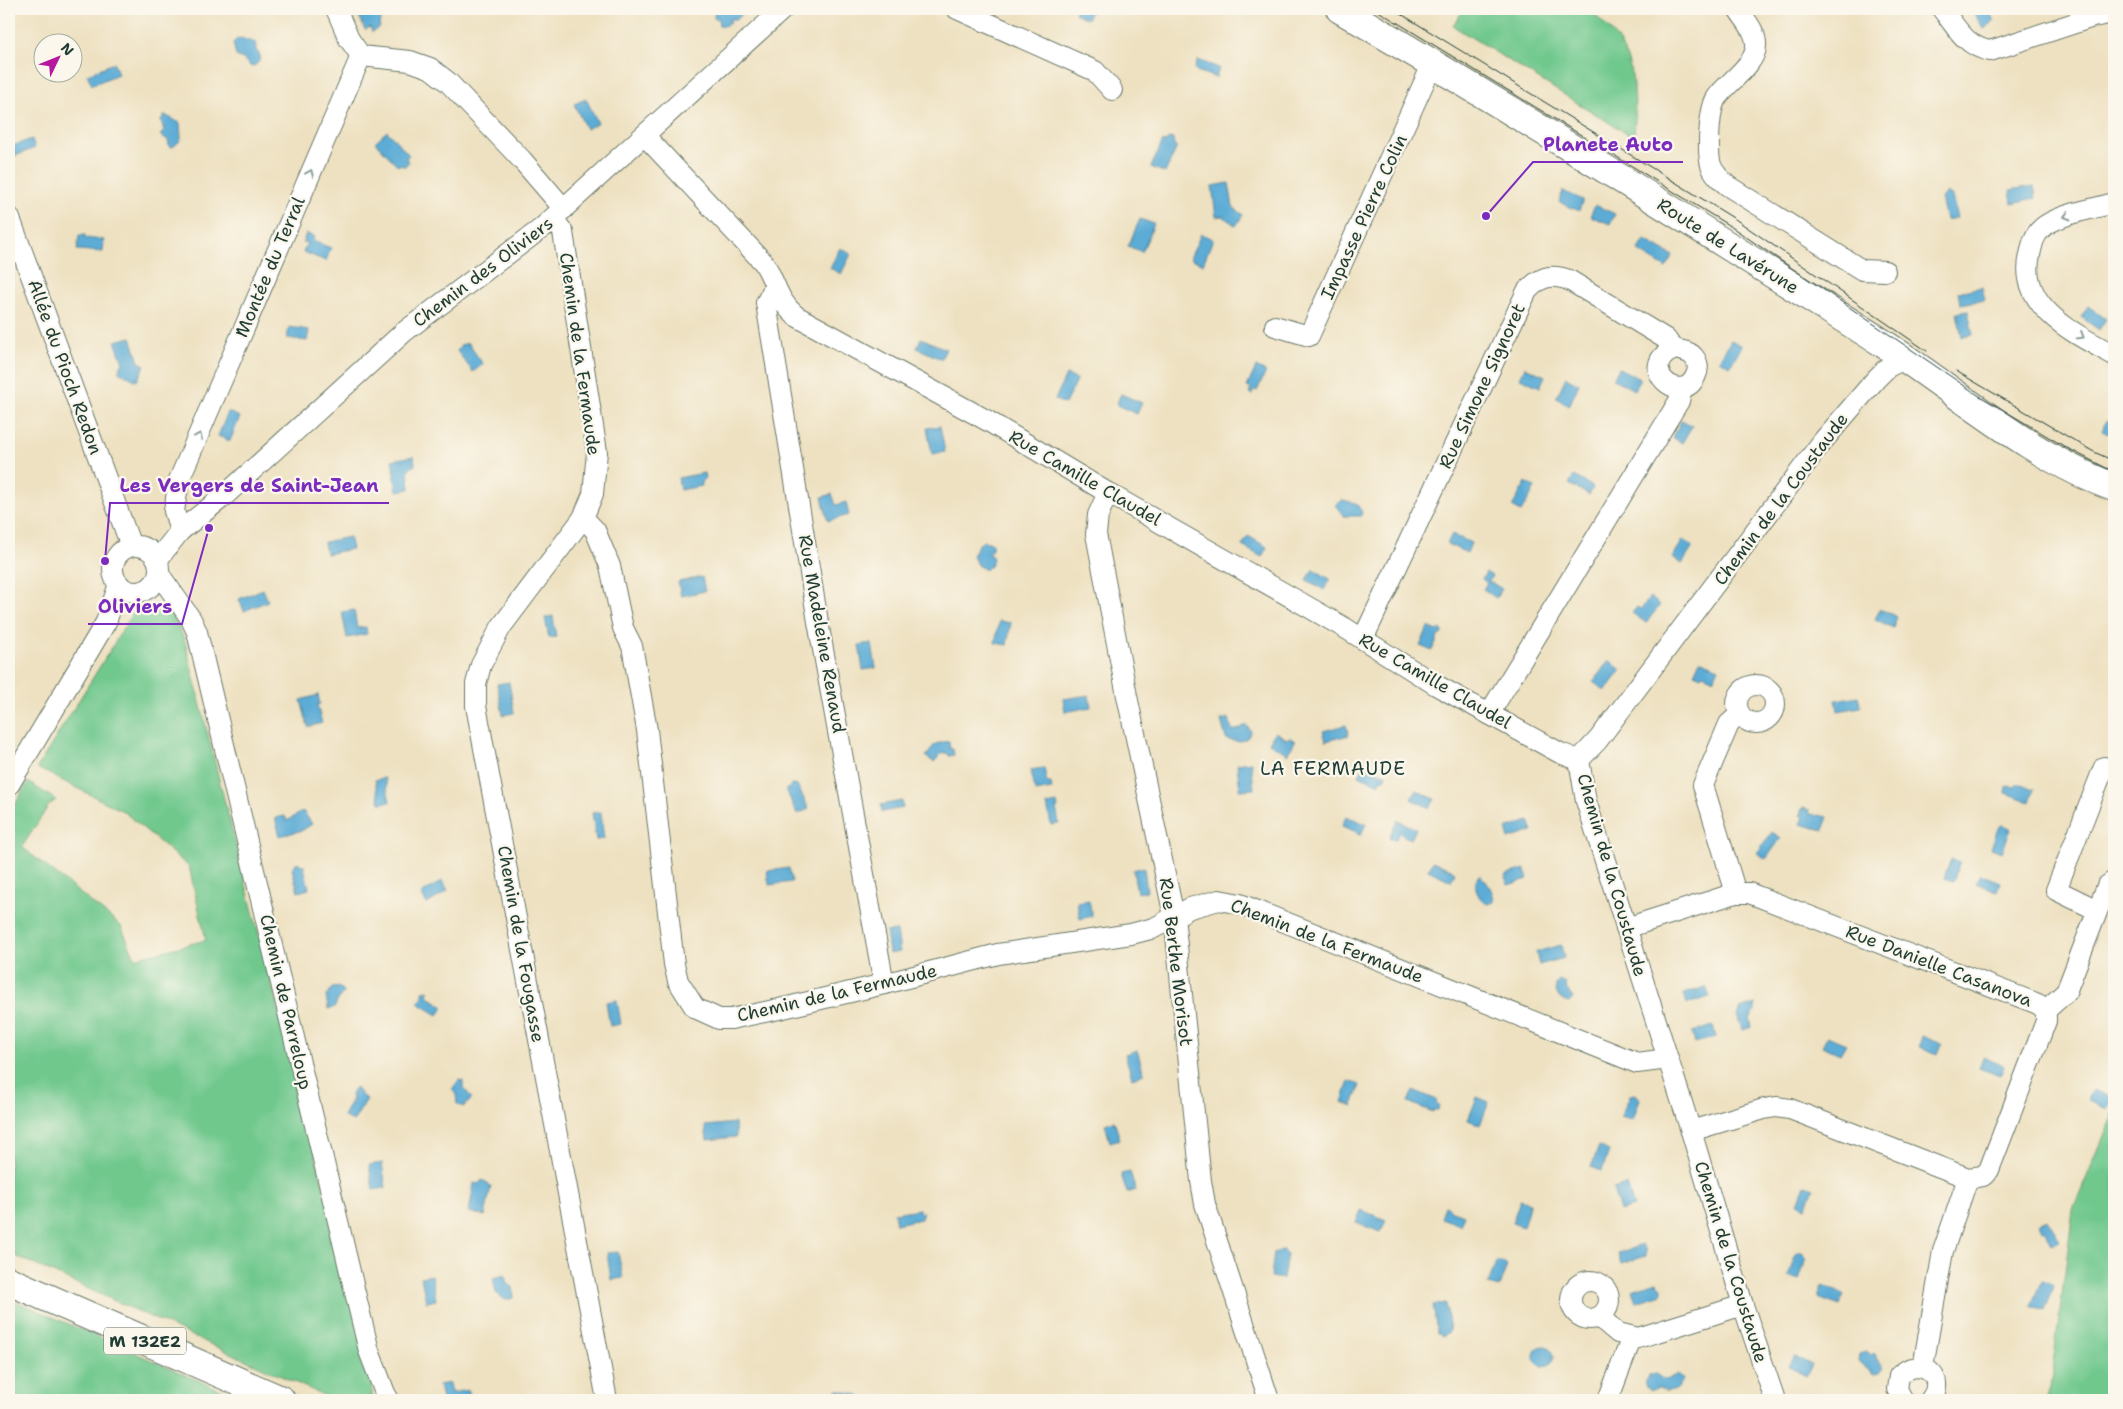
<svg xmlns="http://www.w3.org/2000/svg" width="2123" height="1409" viewBox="0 0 2123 1409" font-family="'Shantell Sans',sans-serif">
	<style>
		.green { fill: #70c88d; stroke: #488260 }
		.water { fill: #5bacd6; stroke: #3d7485 }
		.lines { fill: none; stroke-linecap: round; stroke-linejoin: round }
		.minor-casing { stroke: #677665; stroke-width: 22 }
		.secondary-casing { stroke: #677665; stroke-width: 30 }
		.primary-casing { stroke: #677665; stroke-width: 30 }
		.minor { stroke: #fff; stroke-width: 20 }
		.secondary { stroke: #fff; stroke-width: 28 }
		.primary { stroke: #fff; stroke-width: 28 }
		.tram { stroke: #1f3d34; stroke-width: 1 }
		.oneway { stroke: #8f9e9a }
		.labels { text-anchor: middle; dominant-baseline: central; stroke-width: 4.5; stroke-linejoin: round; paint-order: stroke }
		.shield { fill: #fbf7ec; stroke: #61756b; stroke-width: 1 }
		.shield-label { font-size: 16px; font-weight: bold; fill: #1f3d34 }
		.street-label { font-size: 18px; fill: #1f3d34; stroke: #fbf7ec }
		.neighbourhood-label { font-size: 19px; letter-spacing: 1px; fill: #1f3d34; stroke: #fbf7ec }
		.leader { fill: none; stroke: #7b2cbf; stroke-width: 2 }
		.callout-dot { fill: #7b2cbf; stroke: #fbf7ec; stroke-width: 2 }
		.callout-label { font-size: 19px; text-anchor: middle; font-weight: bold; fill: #7b2cbf; stroke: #fbf7ec; stroke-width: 4.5; stroke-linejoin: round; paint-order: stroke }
	</style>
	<rect width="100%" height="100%" fill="#fbf7ec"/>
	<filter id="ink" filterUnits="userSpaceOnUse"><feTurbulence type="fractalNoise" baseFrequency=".02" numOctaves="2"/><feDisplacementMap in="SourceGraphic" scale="10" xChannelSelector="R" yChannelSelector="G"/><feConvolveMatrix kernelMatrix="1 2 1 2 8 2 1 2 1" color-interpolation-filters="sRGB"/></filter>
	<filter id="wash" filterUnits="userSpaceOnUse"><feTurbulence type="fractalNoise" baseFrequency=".0096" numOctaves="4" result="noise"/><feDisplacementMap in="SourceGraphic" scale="20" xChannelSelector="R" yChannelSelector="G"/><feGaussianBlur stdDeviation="1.12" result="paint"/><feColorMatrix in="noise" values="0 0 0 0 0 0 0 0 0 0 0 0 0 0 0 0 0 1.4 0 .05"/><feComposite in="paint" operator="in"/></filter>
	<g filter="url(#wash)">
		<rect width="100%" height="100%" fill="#eee1c1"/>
		<!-- green -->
		<g class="green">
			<path d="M1464,9H1588C1596,16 1604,23 1611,31C1637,62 1636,100 1634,138L1453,26Z"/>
			<path d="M136,608L171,614L184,638L219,779L367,1357L373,1400H334L9,1253V815L28,782L56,800L49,805L22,847L121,926L135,958L206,940L189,867L123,811L37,768Z"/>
			<path d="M2114,1112V1400H2045L2050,1388L2073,1210Z"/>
			<path d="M9,1298L243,1400H9Z"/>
		</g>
		<!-- water -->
		<g class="water">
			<path d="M356,9H375L381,21L379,23L380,27L372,32L370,27L365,30Z"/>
			<path d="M715,9H743L741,14L737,19H730L729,24L723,26L719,25L718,19L714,18Z"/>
			<path d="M1077,9H1092L1087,19L1075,13Z"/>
			<path d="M1971,9H1987L1995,21L1984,29Z"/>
			<path d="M241,38L256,43V50L260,55C260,61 258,65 251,67L243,59L236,56L233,43L237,39Z"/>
			<path d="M1198,60L1219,68L1216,78L1194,70Z"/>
			<path d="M114,63L118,74L92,85L87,74Z"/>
			<path d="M586,99L598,123L586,129L574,104Z"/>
			<path d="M165,115L180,123L181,138L179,142L173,147L169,146L168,140L160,135L164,131L161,120Z"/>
			<path d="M387,131L409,155L406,158L409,162L404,167L401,164L398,166L375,142Z"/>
			<path d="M1169,138L1173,139L1174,146L1177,147L1165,173L1151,167L1163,141L1166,142Z"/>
			<path d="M32,139L35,148L15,156L12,146Z"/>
			<path d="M1229,183L1233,207L1243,215L1236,226L1223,216L1216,217L1212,186Z"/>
			<path d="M2034,186L2036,198L2012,203L2010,190Z"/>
			<path d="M1563,191L1583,200L1579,211L1559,202Z"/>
			<path d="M1946,193L1952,196L1957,218L1946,220L1941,198L1944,197Z"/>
			<path d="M1595,205L1615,214L1610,224L1590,216Z"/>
			<path d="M1140,219L1154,224L1142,252L1128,246Z"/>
			<path d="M306,233L314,237L313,241L331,248L326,261L303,252L307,243L303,242Z"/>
			<path d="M1201,234L1213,239L1203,264L1190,258Z"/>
			<path d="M79,235H85V238L104,240L103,252L77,250Z"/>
			<path d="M1645,240L1673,256L1666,268L1638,251Z"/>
			<path d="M840,248L851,254L841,274L830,268Z"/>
			<path d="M1982,287L1985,300L1960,304L1958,292Z"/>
			<path d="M2088,306L2106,319L2099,330L2081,317Z"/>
			<path d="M1968,311L1973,335L1962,337L1957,313Z"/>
			<path d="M289,327L309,330L307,341L287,338Z"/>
			<path d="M131,337L139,362L145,365L137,381L118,371L123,363L115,341Z"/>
			<path d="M921,338L946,349L941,359L917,348Z"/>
			<path d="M1731,340L1742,346L1730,366L1719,360Z"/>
			<path d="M468,343L483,364L473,372L457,351L461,345Z"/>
			<path d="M1256,367L1266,372L1257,391L1254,390L1252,395L1249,393L1251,389L1247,387Z"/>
			<path d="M1525,367L1545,376L1540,387L1520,378Z"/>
			<path d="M1619,368L1640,379L1634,390L1613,379Z"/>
			<path d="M1066,375L1077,379L1065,404L1055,400Z"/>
			<path d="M1566,377L1579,384L1569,406L1556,398Z"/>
			<path d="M1121,394L1142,403L1137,414L1116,405Z"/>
			<path d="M228,412L240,417L230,441L218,436Z"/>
			<path d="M1682,420L1692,426L1682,443L1672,437Z"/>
			<path d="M2106,421L2114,425V436L2102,431Z"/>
			<path d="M940,426L945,452L932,454L927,428Z"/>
			<path d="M414,456L415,465L408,470L410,489L397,491L392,460Z"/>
			<path d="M704,473L705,478L701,482L702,486L680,490L678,478Z"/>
			<path d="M1574,476L1593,487L1589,495L1569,484Z"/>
			<path d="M1526,482L1535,488L1521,512L1512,507Z"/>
			<path d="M832,494L836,505L846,502L849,515L828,521L822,497Z"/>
			<path d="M1342,500L1356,503L1362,512L1361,516H1344L1335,505Z"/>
			<path d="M1452,534L1471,543L1467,553L1447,544Z"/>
			<path d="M1248,536L1267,547L1262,557L1242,546Z"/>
			<path d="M349,537L352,549L326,554L324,542Z"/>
			<path d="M1683,540L1693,547L1682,564L1672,558Z"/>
			<path d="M984,541L992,543V549L989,553L993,558L991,565L986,570L977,565L973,556L978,545Z"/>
			<path d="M1313,569L1330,579L1324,590L1307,580Z"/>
			<path d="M1486,572L1492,576L1489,581L1502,589L1496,598L1483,589L1487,583L1482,579Z"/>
			<path d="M702,577L705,591L681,596L678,582Z"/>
			<path d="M263,589L268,601L244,611L239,599Z"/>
			<path d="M1650,597L1660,605L1646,623L1632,613L1637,607L1641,609Z"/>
			<path d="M1880,609L1897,617L1893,628L1875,619Z"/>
			<path d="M354,610L357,628L366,627L367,634L347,638L342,612Z"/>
			<path d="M553,616L556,637L549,638L545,618Z"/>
			<path d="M999,621L1011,623L1007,645L995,643Z"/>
			<path d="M1428,627L1438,631L1440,629L1443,631L1441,635H1439L1432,651L1420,646Z"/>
			<path d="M872,643L876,668L863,670L859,645Z"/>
			<path d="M1609,660L1621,670L1605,691L1593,682Z"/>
			<path d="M1700,660L1719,668L1714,679L1703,674L1701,676L1694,673Z"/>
			<path d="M509,682L514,713L503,715L497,684Z"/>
			<path d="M318,695L320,704L317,705L322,723L308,727L301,700Z"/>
			<path d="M1089,695L1091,707L1065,712L1063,699Z"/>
			<path d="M1858,696L1861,707L1838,711L1836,700Z"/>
			<path d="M1229,718L1232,730H1237L1244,726H1247L1251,731C1248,742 1237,743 1226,739L1221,720Z"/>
			<path d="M1346,725L1349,735L1326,741L1323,731Z"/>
			<path d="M1275,732L1287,739L1289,737L1295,741L1288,754L1269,743Z"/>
			<path d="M949,741L950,749H953L954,755L949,756L948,753L941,754L934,762L926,757L935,744Z"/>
			<path d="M1251,762L1254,789L1240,790L1237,764Z"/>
			<path d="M1364,766L1386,775L1383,780L1382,779L1379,784L1359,775Z"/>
			<path d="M1044,768L1047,783H1051L1052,789L1035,792L1031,770Z"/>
			<path d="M385,778L390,802L380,803L375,780Z"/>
			<path d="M792,784L797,785L809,809L797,814L786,790Z"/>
			<path d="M2019,784L2034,789L2030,802L2006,793L2007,786L2014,787Z"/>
			<path d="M1416,790L1435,799L1430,808L1411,799Z"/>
			<path d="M902,801L903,808L882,812L881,805Z"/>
			<path d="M1057,803L1058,808H1056L1059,823L1051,825L1047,805Z"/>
			<path d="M1802,808L1810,810L1809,813C1814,816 1821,815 1828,817L1823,830L1800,824L1803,817L1800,815Z"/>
			<path d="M303,811L312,824L303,830L280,836L275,818L285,816L287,821Z"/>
			<path d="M601,812L604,839L596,840L592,813Z"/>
			<path d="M1346,816L1366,824L1361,835L1357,834V832L1342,826Z"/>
			<path d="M1398,820L1416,829L1411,839L1402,835L1400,832L1395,840L1389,837Z"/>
			<path d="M1529,821L1533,831L1509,839L1506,829Z"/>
			<path d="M2002,825L2011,828L2002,852L1991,848L1998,828Z"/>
			<path d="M1772,832L1781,838L1766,859L1757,853Z"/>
			<path d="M1951,859L1960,862L1953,881L1944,878Z"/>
			<path d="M1433,861L1455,872L1451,881L1428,870Z"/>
			<path d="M297,862L304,866L309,889L298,892L292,868Z"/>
			<path d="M1144,867L1147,891L1137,893L1133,870Z"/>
			<path d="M789,868L792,882L769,885L767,871Z"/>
			<path d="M1525,869L1528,879L1508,885L1505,875Z"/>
			<path d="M1980,874L2000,882L1997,891L1976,883Z"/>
			<path d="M1479,875C1487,880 1494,892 1494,902L1488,904C1477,900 1472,884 1479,875Z"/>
			<path d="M442,881L448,891L427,904L421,894Z"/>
			<path d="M1089,900L1092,916L1080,919L1077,902Z"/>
			<path d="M897,931L900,952L889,954L886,932Z"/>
			<path d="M1561,945L1564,958L1539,965L1536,952Z"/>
			<path d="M1559,980L1565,983L1567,990L1573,997L1569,1003C1559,1001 1555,994 1556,984Z"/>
			<path d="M338,987L343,990V994L337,1000L335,1007L328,1009L326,996L332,988Z"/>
			<path d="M1706,987L1710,997L1687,1004L1684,994Z"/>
			<path d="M428,990L429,997L444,1007L438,1015L418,1003L423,996V991Z"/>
			<path d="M617,1000L621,1024L610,1026L606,1002Z"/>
			<path d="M1755,1004V1011L1750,1019L1752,1027L1742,1030L1737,1015L1740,1012V1009Z"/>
			<path d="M1713,1026L1716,1037L1695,1043L1692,1032Z"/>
			<path d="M1827,1036L1846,1044L1840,1054L1822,1046Z"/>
			<path d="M1922,1036L1942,1044L1938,1054L1919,1047Z"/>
			<path d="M1137,1050L1144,1074L1132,1078L1125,1054Z"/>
			<path d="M1983,1057L2004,1066L2000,1076L1979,1068Z"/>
			<path d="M459,1080L463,1081V1086L472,1099L463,1107L457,1104L456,1094L452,1090Z"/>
			<path d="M1349,1081L1360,1085L1353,1106L1342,1102Z"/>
			<path d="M355,1087L362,1096L367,1099L353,1122L343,1116L352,1099L351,1095Z"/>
			<path d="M1413,1090L1437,1100L1436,1103L1439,1106L1438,1110H1433V1112L1408,1102Z"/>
			<path d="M2093,1090L2113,1098L2108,1109L2088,1101V1097Z"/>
			<path d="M1636,1094L1640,1099L1633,1120L1621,1116L1630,1095Z"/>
			<path d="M1477,1097L1489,1102L1480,1125L1468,1120Z"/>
			<path d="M1114,1121L1120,1139L1110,1142L1105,1124Z"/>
			<path d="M735,1123L736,1137L707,1140L705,1126Z"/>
			<path d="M1599,1146L1609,1151L1602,1171L1591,1167Z"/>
			<path d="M382,1163L386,1188L373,1190L369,1165Z"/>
			<path d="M1130,1172L1136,1190L1127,1193L1121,1174Z"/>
			<path d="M482,1180L488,1183L491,1187L485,1216L469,1212L474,1183L478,1184Z"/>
			<path d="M1627,1185L1634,1207L1620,1211L1613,1189Z"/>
			<path d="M1805,1185L1814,1188L1806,1207L1798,1203Z"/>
			<path d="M1520,1200L1530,1203L1523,1227L1512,1223Z"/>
			<path d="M1445,1206L1449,1207V1210L1464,1215L1460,1225L1441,1218Z"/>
			<path d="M919,1209L920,1213L923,1212L921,1219L896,1224L894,1213Z"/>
			<path d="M1361,1210L1386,1220L1381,1232L1356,1223Z"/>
			<path d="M2047,1219L2060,1240L2052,1245L2045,1229L2042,1230L2039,1223Z"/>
			<path d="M1642,1245L1646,1250V1256L1621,1264L1618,1253Z"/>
			<path d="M1280,1250H1283L1287,1254L1283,1279L1271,1277L1274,1252L1277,1253Z"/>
			<path d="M618,1252L623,1278L611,1280L607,1253Z"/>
			<path d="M1801,1252L1807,1258L1799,1280L1788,1276L1796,1254Z"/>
			<path d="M1496,1262H1502L1507,1266L1499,1287L1488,1284Z"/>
			<path d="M432,1275L436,1300L426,1302L421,1277Z"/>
			<path d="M505,1275L507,1284L513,1287L514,1298L504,1300L496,1293L493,1278Z"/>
			<path d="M2042,1281L2054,1286L2045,1311L2032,1306Z"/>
			<path d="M1657,1282L1662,1287V1294L1636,1302L1632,1290Z"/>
			<path d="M1822,1286L1844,1294L1840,1306L1818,1298Z"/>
			<path d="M1446,1303L1450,1331L1443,1336L1439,1333H1437L1433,1305Z"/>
			<circle cx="1544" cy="1356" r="10"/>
			<path d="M1866,1352L1871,1355L1874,1353L1876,1355V1358L1884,1368L1880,1373L1874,1374L1858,1362L1859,1354Z"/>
			<path d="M1795,1357L1812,1365L1806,1376L1789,1367Z"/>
			<path d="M1656,1374L1661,1378L1668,1380L1677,1374L1683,1379C1676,1388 1680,1390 1666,1392C1660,1388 1657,1386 1651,1391L1645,1386L1646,1381L1650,1375Z"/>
			<path d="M449,1383L451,1393L468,1390L470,1400H442L439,1385Z"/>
			<path d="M837,1390L859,1395V1400H835Z"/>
		</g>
	</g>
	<g filter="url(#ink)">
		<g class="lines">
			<!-- minor casing -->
			<g class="minor-casing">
				<g id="minor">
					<path d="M336,9L349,39L361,56"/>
					<path d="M957,9L1095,71L1112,90"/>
					<path d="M1738,9C1745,20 1757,32 1756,46C1756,64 1727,83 1717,97C1709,108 1707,152 1711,165C1714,174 1721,180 1728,186L1862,270L1885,271"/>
					<path d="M1942,9C1957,28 1965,46 1990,51L2093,17L2114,13"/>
					<path d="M361,56L410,61L430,68L448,82L522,160L564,209"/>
					<path d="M645,136L764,263C776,283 777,300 796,316L988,421L1108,493L1345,628L1436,685L1560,753L1579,760"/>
					<path d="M2114,203C2094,209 2058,214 2042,228C2034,235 2032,245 2030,255C2017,307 2077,335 2114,355"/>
					<path d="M9,216L131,546"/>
					<path d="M553,218L563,232L597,452L593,494L583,518L595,530L610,566L623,628L632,646L647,730L674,964L678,981L695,1008L719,1019H731L779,1009L884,984L998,954L1131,934L1154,928L1190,908L1219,900L1240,904L1637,1063L1668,1059"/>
					<path d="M775,286L766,303L818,622L884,984"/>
					<path d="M1275,326L1309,336L1432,65"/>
					<path d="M1108,493L1098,515L1096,534L1127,696L1174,916L1201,1181L1205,1204L1269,1400"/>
					<path d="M583,518L501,627L481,665L476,684V706L607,1400"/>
					<path d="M180,531L174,511L179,480L361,56"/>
					<circle cx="136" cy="569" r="23"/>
					<path d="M158,559L180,531L223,497L404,332L542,228L783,9"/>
					<path d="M159,574L191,619L197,632L369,1351L385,1393L389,1400"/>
					<path d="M1363,639L1527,291C1540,277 1551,273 1569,280L1666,339C1668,342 1671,346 1674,348C1680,352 1688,349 1694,357C1698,362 1699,369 1696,375C1683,409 1633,366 1675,349"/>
					<circle cx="1756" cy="704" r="19"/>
					<path d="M1489,714L1679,401L1682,388"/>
					<path d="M1579,760L1586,801L1691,1131L1743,1305L1775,1400"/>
					<path d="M1579,760L1598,740L1822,442L1876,379L1888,367L1900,361L1903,356"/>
					<path d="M9,785L106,622L119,584"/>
					<path d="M1736,893L1703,785L1729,724L1739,715"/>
					<path d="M2097,910L2056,890L2104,767"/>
					<path d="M1626,928L1736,893H1749L2038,1004L2046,1010V1021L1989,1170L1983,1176L1968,1178L1790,1109L1776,1107L1764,1109L1691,1131"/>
					<path d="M2046,1010L2066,992L2107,886L2114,881"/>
					<circle cx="1590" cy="1300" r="19"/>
					<path d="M1599,1317L1618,1333L1638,1338L1743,1305"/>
					<path d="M1923,1367L1943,1251L1968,1178"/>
					<path d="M1608,1400L1632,1337"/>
					<path d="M1903,1400L1897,1389L1899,1376C1920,1354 1949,1378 1930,1400"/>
				</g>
			</g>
			<!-- secondary casing -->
			<g class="secondary-casing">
				<path id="secondary" d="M1340,9C1522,115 1700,228 1878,340C1953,388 2030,457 2114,487"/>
			</g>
			<!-- primary casing -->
			<g class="primary-casing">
				<path id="primary" d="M9,1281L281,1400"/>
			</g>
			<!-- minor -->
			<use href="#minor" class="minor"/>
			<!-- secondary -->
			<use href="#secondary" class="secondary"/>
			<!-- primary -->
			<use href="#primary" class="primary"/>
			<!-- tram -->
			<g class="tram">
				<path d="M1375,9L1733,228L1978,395L2067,448L2114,472"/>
				<path d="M1393,9L1735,219L1927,351"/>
				<path d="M1956,371L2094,452L2114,461"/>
			</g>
		</g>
		<!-- one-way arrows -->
		<defs><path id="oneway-chevron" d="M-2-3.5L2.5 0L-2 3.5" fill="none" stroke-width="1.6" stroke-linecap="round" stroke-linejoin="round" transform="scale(1.25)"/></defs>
		<g class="oneway">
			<use href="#oneway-chevron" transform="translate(310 173) rotate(-67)"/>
			<use href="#oneway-chevron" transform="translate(2067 216) rotate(164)"/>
			<use href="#oneway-chevron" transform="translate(2081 336) rotate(31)"/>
			<use href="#oneway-chevron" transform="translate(199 436) rotate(-67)"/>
		</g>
	</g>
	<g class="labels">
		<!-- shield labels -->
		<rect class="shield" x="104" y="1327.5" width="82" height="27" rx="4"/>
		<g class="shield-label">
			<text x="145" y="1341">M 132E2</text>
		</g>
		<!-- street labels -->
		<g class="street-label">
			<text transform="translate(1364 217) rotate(-65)">Impasse Pierre Colin</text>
			<text transform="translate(1728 246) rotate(32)">Route de Lavérune</text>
			<text transform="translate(270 267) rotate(-67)">Montée du Terral</text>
			<text transform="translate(483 272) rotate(-37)">Chemin des Oliviers</text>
			<text transform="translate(580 354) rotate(82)">Chemin de la Fermaude</text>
			<text transform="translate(65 367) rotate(70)">Allée du Pioch Redon</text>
			<text transform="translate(1482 386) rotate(-65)">Rue Simone Signoret</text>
			<text transform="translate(1085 478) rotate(30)">Rue Camille Claudel</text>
			<text transform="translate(1781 499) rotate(-53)">Chemin de la Coustaude</text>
			<text transform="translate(822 634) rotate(80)">Rue Madeleine Renaud</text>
			<text transform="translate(1435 681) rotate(30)">Rue Camille Claudel</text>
			<text transform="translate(1612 875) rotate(74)">Chemin de la Coustaude</text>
			<text transform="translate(1327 941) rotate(21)">Chemin de la Fermaude</text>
			<text transform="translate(521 944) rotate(80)">Chemin de la Fougasse</text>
			<text transform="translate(1176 962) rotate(83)">Rue Berthe Morisot</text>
			<text transform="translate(1939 966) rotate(21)">Rue Danielle Casanova</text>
			<text transform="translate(837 993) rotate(-13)">Chemin de la Fermaude</text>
			<text transform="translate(286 1002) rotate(77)">Chemin de Parreloup</text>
			<text transform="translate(1731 1262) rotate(73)">Chemin de la Coustaude</text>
		</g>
		<!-- neighbourhood labels -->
		<g class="neighbourhood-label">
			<text x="1333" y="768">LA FERMAUDE</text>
		</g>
	</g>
	<!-- callouts -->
	<path class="leader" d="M1486 216L1533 162H1683M105 561L110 503H389M209 528L182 624H88"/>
	<g class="callout-dot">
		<circle cx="1486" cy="216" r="5"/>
		<circle cx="105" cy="561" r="5"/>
		<circle cx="209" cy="528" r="5"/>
	</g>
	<g class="callout-label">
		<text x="1608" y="151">Planete Auto</text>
		<text x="249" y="492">Les Vergers de Saint-Jean</text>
		<text x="135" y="613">Oliviers</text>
	</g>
	<!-- margin -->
	<rect width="2123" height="1409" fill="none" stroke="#fbf7ec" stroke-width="30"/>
	<!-- north arrow -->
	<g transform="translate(58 58) rotate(47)"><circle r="24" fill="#fbf7ec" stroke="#a3ada2"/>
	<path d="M0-4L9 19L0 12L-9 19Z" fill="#b5179e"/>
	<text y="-8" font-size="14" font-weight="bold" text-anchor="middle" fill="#1f3d34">N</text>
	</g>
</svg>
